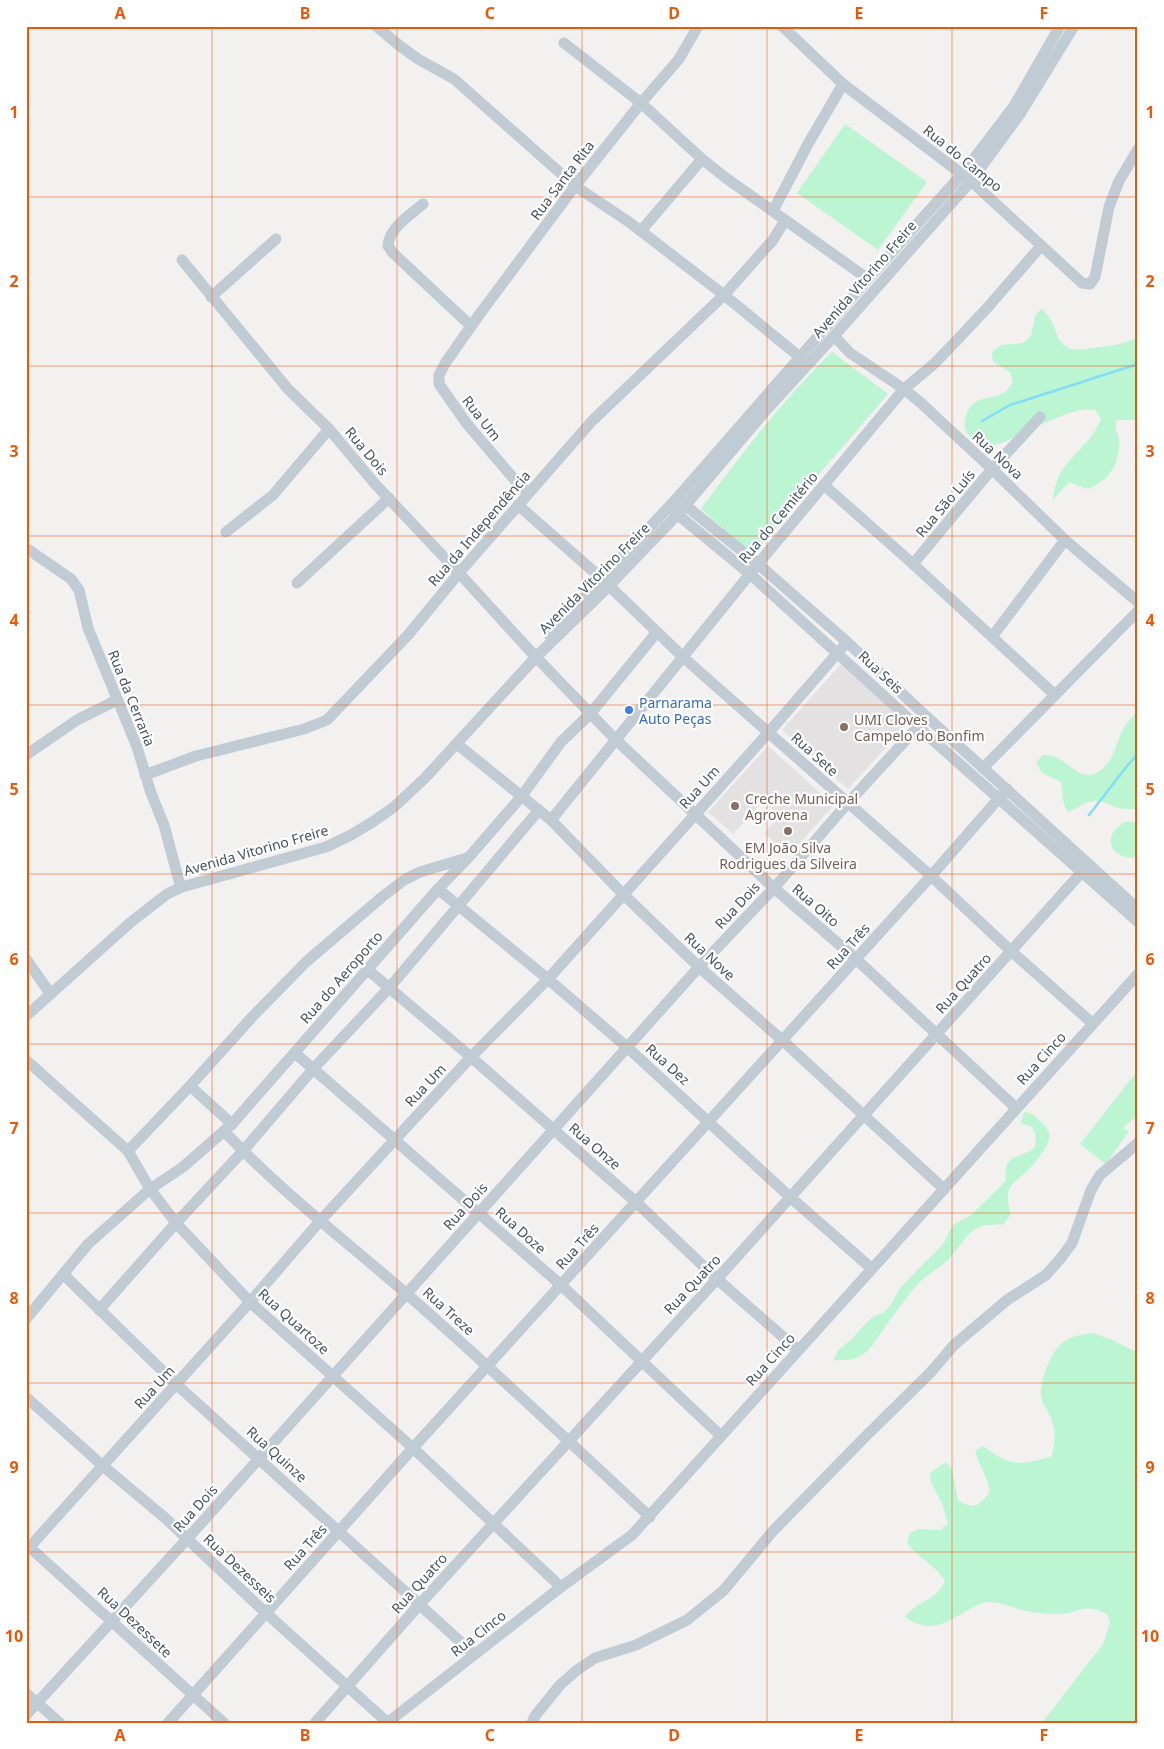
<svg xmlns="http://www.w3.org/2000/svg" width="1164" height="1749" viewBox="0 0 1164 1749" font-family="'Noto Sans',sans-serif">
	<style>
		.education { fill: #e4e1e2 }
		.green { fill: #bbf5d2 }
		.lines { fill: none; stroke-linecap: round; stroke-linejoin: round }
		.stream { stroke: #83ddf7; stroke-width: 2.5 }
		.minor { stroke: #c0cbd4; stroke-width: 11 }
		.grid { fill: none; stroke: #e8590c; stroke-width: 1; stroke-opacity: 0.55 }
		.shop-dot { fill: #3f7fe0; stroke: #fff; stroke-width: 2 }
		.education-dot { fill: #8d6e63; stroke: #fff; stroke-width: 2 }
		.labels { text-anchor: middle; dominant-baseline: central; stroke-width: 4.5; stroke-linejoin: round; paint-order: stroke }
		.street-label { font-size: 14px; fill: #465461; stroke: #fff }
		.shop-label { font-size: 14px; fill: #366cbe; stroke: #fff; text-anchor: start }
		.education-label { font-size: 14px; fill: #785e54; stroke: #fff; text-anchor: start }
		.neatline { fill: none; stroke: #e8590c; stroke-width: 2 }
		.grid-label { font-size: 16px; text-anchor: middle; font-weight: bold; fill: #e8590c }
	</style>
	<rect width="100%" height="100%" fill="#f3f0f0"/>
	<!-- education -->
	<g class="education">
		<path d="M841,664L907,724L848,789L782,730Z"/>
		<path d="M768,746L834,805L789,855L764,833L780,816L763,801L733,834L708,812Z"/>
	</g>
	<!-- green -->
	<g class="green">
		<path d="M845,124L927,182L878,250L797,193Z"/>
		<path d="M1042,308C1046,313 1050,318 1053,324C1056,330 1056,336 1061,342C1070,353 1081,349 1093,348C1109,346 1124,345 1138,336V420H1117C1114,431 1117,430 1119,439C1120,444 1119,450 1118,455C1114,473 1104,482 1088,489L1069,482L1052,501C1054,493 1055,485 1058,478C1069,455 1093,442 1101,419L1095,410C1079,408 1069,413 1055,419C1048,422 1040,424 1033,427C1012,437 982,462 966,431C963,424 965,415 969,409C977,395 995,400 1006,391C1009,389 1011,384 1013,382L1010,372L993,362L992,352L1001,345L1023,343L1031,336L1035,316Z"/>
		<path d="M832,352L888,394L802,494L754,556L701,509C742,453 782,401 832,352Z"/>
		<path d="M1138,711V809C1130,809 1121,810 1113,806C1107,804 1102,800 1094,801C1084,802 1077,809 1068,812C1061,801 1063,794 1061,782L1042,773L1036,763L1043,755C1047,755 1051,755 1054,756C1073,765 1086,789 1107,764C1114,756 1116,746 1120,736C1123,727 1131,718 1138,711Z"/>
		<path d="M1125,822H1138V858C1110,860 1100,836 1125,822Z"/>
		<path d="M1138,1070V1115L1123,1128L1129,1131L1106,1164L1080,1144Z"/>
		<path d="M1024,1112C1035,1112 1045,1126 1050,1134C1048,1148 1037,1161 1027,1171C1020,1178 1009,1183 1008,1195C1007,1201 1010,1209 1010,1215L1004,1224C997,1225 988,1224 982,1226C967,1231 959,1248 950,1258C940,1269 926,1274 917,1285C906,1298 895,1313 885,1327C869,1350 865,1362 834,1360L838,1350L853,1338L866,1323L874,1316L883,1313L890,1306L900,1288L943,1244L953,1225L971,1215L999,1188L1006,1180C1002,1153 1020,1160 1035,1147L1036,1136L1032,1127L1021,1123Z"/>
		<path d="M1093,1333L1113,1340L1130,1349L1138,1351V1723H1042L1103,1644L1110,1623L1107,1614C1081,1601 1079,1615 1056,1614C1046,1614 1035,1613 1026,1611C1013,1608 1002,1602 989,1602C981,1602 974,1607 968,1610C944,1624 929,1634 905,1617C919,1599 934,1603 945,1581C936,1565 918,1558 907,1543L910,1533L919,1529L940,1530L948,1524L942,1503L931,1483L930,1473L946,1462L952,1469L958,1500C972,1510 981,1506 990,1491C987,1476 979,1465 975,1451L983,1446C1011,1467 1017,1465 1051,1457C1056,1443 1056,1426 1048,1412C1045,1406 1041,1402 1041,1394C1040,1381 1052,1349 1063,1342C1072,1336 1083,1334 1093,1333Z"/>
	</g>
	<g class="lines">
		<!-- stream -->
		<g class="stream">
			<path d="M982,421L1010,405L1138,364"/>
			<path d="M1089,815L1127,766L1138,754"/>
		</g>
		<!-- minor -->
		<g class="minor">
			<path d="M376,26L400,46L418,59L454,79L575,186L629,222L724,295L801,358"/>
			<path d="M782,26L843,84L971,181L1082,283L1090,284L1095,277L1109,207L1119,181L1138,149"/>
			<path d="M564,43L641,103L702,159L726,178L868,279"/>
			<path d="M423,204C410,215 389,228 388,246L393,253L471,326"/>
			<path d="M773,211L808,144L843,84"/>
			<path d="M641,231L702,159"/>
			<path d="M182,260L288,389L329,429L376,485L459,573L532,653L615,739L774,888L856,959L1016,1108"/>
			<path d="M211,297L276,239"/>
			<path d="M834,336L850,353L904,389L921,403L992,469L1065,540L1138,602"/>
			<path d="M824,485L913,564L1055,695"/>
			<path d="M528,493L514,479L467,424L439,384V375L446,362L479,315L575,186L641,103L679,59L698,26"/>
			<path d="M680,501L758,564L847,642L927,717L1138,909"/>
			<path d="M518,505L601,578L684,658L931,876L1011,951L1092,1023"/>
			<path d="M672,510L750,574L918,727L1138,922"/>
			<path d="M226,532L273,495L329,429"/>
			<path d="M26,548L71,579L79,590L88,628L137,747L151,793L164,825L179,881"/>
			<path d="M913,564L992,469L1040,417"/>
			<path d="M297,583L389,498"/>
			<path d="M549,635L677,498L868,279L962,174L1014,106L1060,26"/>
			<path d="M992,637L1065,540"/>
			<path d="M457,744L551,820L623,894L699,967L782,1040L944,1189"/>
			<path d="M26,755L77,720L117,700"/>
			<path d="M983,768L1138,611"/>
			<path d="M145,775L196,756L304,729L327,720L408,635L459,573L592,421L724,295L773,240L785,220"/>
			<path d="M551,820L758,564L904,389L935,363L958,339L988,307L1041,246"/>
			<path d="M438,889L548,979L628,1048L790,1197L871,1268"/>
			<path d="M26,959L47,989"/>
			<path d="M368,970L471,1057L637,1203L717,1279L798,1350"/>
			<path d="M26,1016L131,922L167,894L182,887L326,847L351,835L374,821L394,807L424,779L536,657L608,587L678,514L768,408L834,336L971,181L1020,114L1074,26"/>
			<path d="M295,1053L561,1285L721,1436"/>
			<path d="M26,1060L128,1151L150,1189L176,1223L250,1302L413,1448L561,1587"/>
			<path d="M190,1086L232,1124"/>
			<path d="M224,1131C280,1191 346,1241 408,1295C490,1367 570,1442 650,1517"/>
			<path d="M128,1151L190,1086L253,1016L306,962L382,897L404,880L420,872L467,858"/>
			<path d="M63,1274L176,1384L474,1654"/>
			<path d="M99,1310L176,1223L243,1151L314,1068L390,987L539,810"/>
			<path d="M26,1319L88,1244L150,1189L183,1167L232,1124L438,889L469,857L521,797L561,742L591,713L657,632"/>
			<path d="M26,1397L103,1466L164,1517L266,1613L387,1722"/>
			<path d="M26,1544L224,1723"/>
			<path d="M26,1551L250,1302L320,1221L471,1057L548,979L769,732L847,642"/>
			<path d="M26,1693L60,1723"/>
			<path d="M26,1715L187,1539L699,967L774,888L847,804L927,717"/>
			<path d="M168,1723L413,1448L931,876L1007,789"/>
			<path d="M315,1723L419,1605L717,1279L1089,864"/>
			<path d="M387,1723L561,1587L632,1535L1138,974"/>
			<path d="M532,1723L535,1716L560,1685L577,1670L595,1658L636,1645L687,1620L723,1591L773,1531L864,1438L930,1373L954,1345L1007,1300L1046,1275L1061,1258L1072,1243L1091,1190L1100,1175L1138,1143"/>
		</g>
	</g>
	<!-- grid -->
	<path class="grid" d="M212,26V1723M397,26V1723M582,26V1723M767,26V1723M952,26V1723M26,197H1138M26,366H1138M26,536H1138M26,705H1138M26,874H1138M26,1044H1138M26,1213H1138M26,1383H1138M26,1552H1138"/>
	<!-- markers -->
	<circle class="shop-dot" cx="629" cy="710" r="5"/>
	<g class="education-dot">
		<circle cx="844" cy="727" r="5"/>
		<circle cx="735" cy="806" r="5"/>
		<circle cx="788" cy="831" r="5"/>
	</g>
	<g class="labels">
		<!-- street labels -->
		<g class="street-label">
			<text transform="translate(963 158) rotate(39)">Rua do Campo</text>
			<text transform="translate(562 180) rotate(-53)">Rua Santa Rita</text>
			<text transform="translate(864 279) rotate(-49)">Avenida Vitorino Freire</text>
			<text transform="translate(482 418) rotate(52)">Rua Um</text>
			<text transform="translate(367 451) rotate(50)">Rua Dois</text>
			<text transform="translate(998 455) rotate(43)">Rua Nova</text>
			<text transform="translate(945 503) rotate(-50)">Rua São Luís</text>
			<text transform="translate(778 517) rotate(-50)">Rua do Cemitério</text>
			<text transform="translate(479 528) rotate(-49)">Rua da Independência</text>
			<text transform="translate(594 578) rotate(-45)">Avenida Vitorino Freire</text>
			<text transform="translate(881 672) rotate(43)">Rua Seis</text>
			<text transform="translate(132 698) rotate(68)">Rua da Cerraria</text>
			<text transform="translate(815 754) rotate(42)">Rua Sete</text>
			<text transform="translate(699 787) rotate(-48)">Rua Um</text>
			<text transform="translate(256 850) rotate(-16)">Avenida Vitorino Freire</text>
			<text transform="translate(737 905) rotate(-47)">Rua Dois</text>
			<text transform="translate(816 905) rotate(41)">Rua Oito</text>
			<text transform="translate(848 946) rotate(-48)">Rua Três</text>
			<text transform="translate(710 956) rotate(43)">Rua Nove</text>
			<text transform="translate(341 977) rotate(-49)">Rua do Aeroporto</text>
			<text transform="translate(963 983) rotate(-48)">Rua Quatro</text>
			<text transform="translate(1041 1058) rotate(-48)">Rua Cinco</text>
			<text transform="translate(668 1064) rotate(42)">Rua Dez</text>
			<text transform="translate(425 1085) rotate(-47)">Rua Um</text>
			<text transform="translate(595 1146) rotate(41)">Rua Onze</text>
			<text transform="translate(465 1206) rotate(-48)">Rua Dois</text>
			<text transform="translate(521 1230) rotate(42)">Rua Doze</text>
			<text transform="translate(577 1246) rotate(-48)">Rua Três</text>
			<text transform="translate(692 1284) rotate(-47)">Rua Quatro</text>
			<text transform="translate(449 1311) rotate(42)">Rua Treze</text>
			<text transform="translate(294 1321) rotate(42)">Rua Quartoze</text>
			<text transform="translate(770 1359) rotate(-48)">Rua Cinco</text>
			<text transform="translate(154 1387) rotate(-48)">Rua Um</text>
			<text transform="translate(277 1454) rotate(42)">Rua Quinze</text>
			<text transform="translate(195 1508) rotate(-48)">Rua Dois</text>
			<text transform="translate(305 1547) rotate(-48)">Rua Três</text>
			<text transform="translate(240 1568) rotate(43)">Rua Dezesseis</text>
			<text transform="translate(419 1583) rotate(-48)">Rua Quatro</text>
			<text transform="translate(135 1622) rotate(43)">Rua Dezessete</text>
			<text transform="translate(478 1633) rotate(-38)">Rua Cinco</text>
		</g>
		<!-- shop labels -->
		<g class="shop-label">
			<text x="639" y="702">Parnarama<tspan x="639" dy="16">Auto Peças</tspan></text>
		</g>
		<!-- education labels -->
		<g class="education-label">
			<text x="854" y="719">UMI Cloves<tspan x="854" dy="16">Campelo do Bonfim</tspan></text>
			<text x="745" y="798">Creche Municipal<tspan x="745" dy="16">Agrovena</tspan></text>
			<text x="788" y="847" text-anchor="middle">EM João Silva<tspan x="788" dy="16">Rodrigues da Silveira</tspan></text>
		</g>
	</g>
	<!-- border -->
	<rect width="1164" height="1749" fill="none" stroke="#ffffff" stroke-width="55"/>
	<rect x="28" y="28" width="1108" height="1694" class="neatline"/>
	<g class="grid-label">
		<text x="120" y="19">A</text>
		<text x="305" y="19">B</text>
		<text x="490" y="19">C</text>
		<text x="674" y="19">D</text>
		<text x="859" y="19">E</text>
		<text x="1044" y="19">F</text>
		<text x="14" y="118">1</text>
		<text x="1150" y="118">1</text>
		<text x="14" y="287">2</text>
		<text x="1150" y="287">2</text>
		<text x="14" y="457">3</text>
		<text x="1150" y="457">3</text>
		<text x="14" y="626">4</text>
		<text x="1150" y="626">4</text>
		<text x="14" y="795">5</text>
		<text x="1150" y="795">5</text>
		<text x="14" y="965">6</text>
		<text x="1150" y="965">6</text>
		<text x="14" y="1134">7</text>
		<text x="1150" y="1134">7</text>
		<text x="14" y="1304">8</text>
		<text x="1150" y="1304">8</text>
		<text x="14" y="1473">9</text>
		<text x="1150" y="1473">9</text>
		<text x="14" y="1642">10</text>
		<text x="1150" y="1642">10</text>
		<text x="120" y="1741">A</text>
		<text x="305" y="1741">B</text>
		<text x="490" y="1741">C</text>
		<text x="674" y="1741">D</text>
		<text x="859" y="1741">E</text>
		<text x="1044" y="1741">F</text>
	</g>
</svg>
